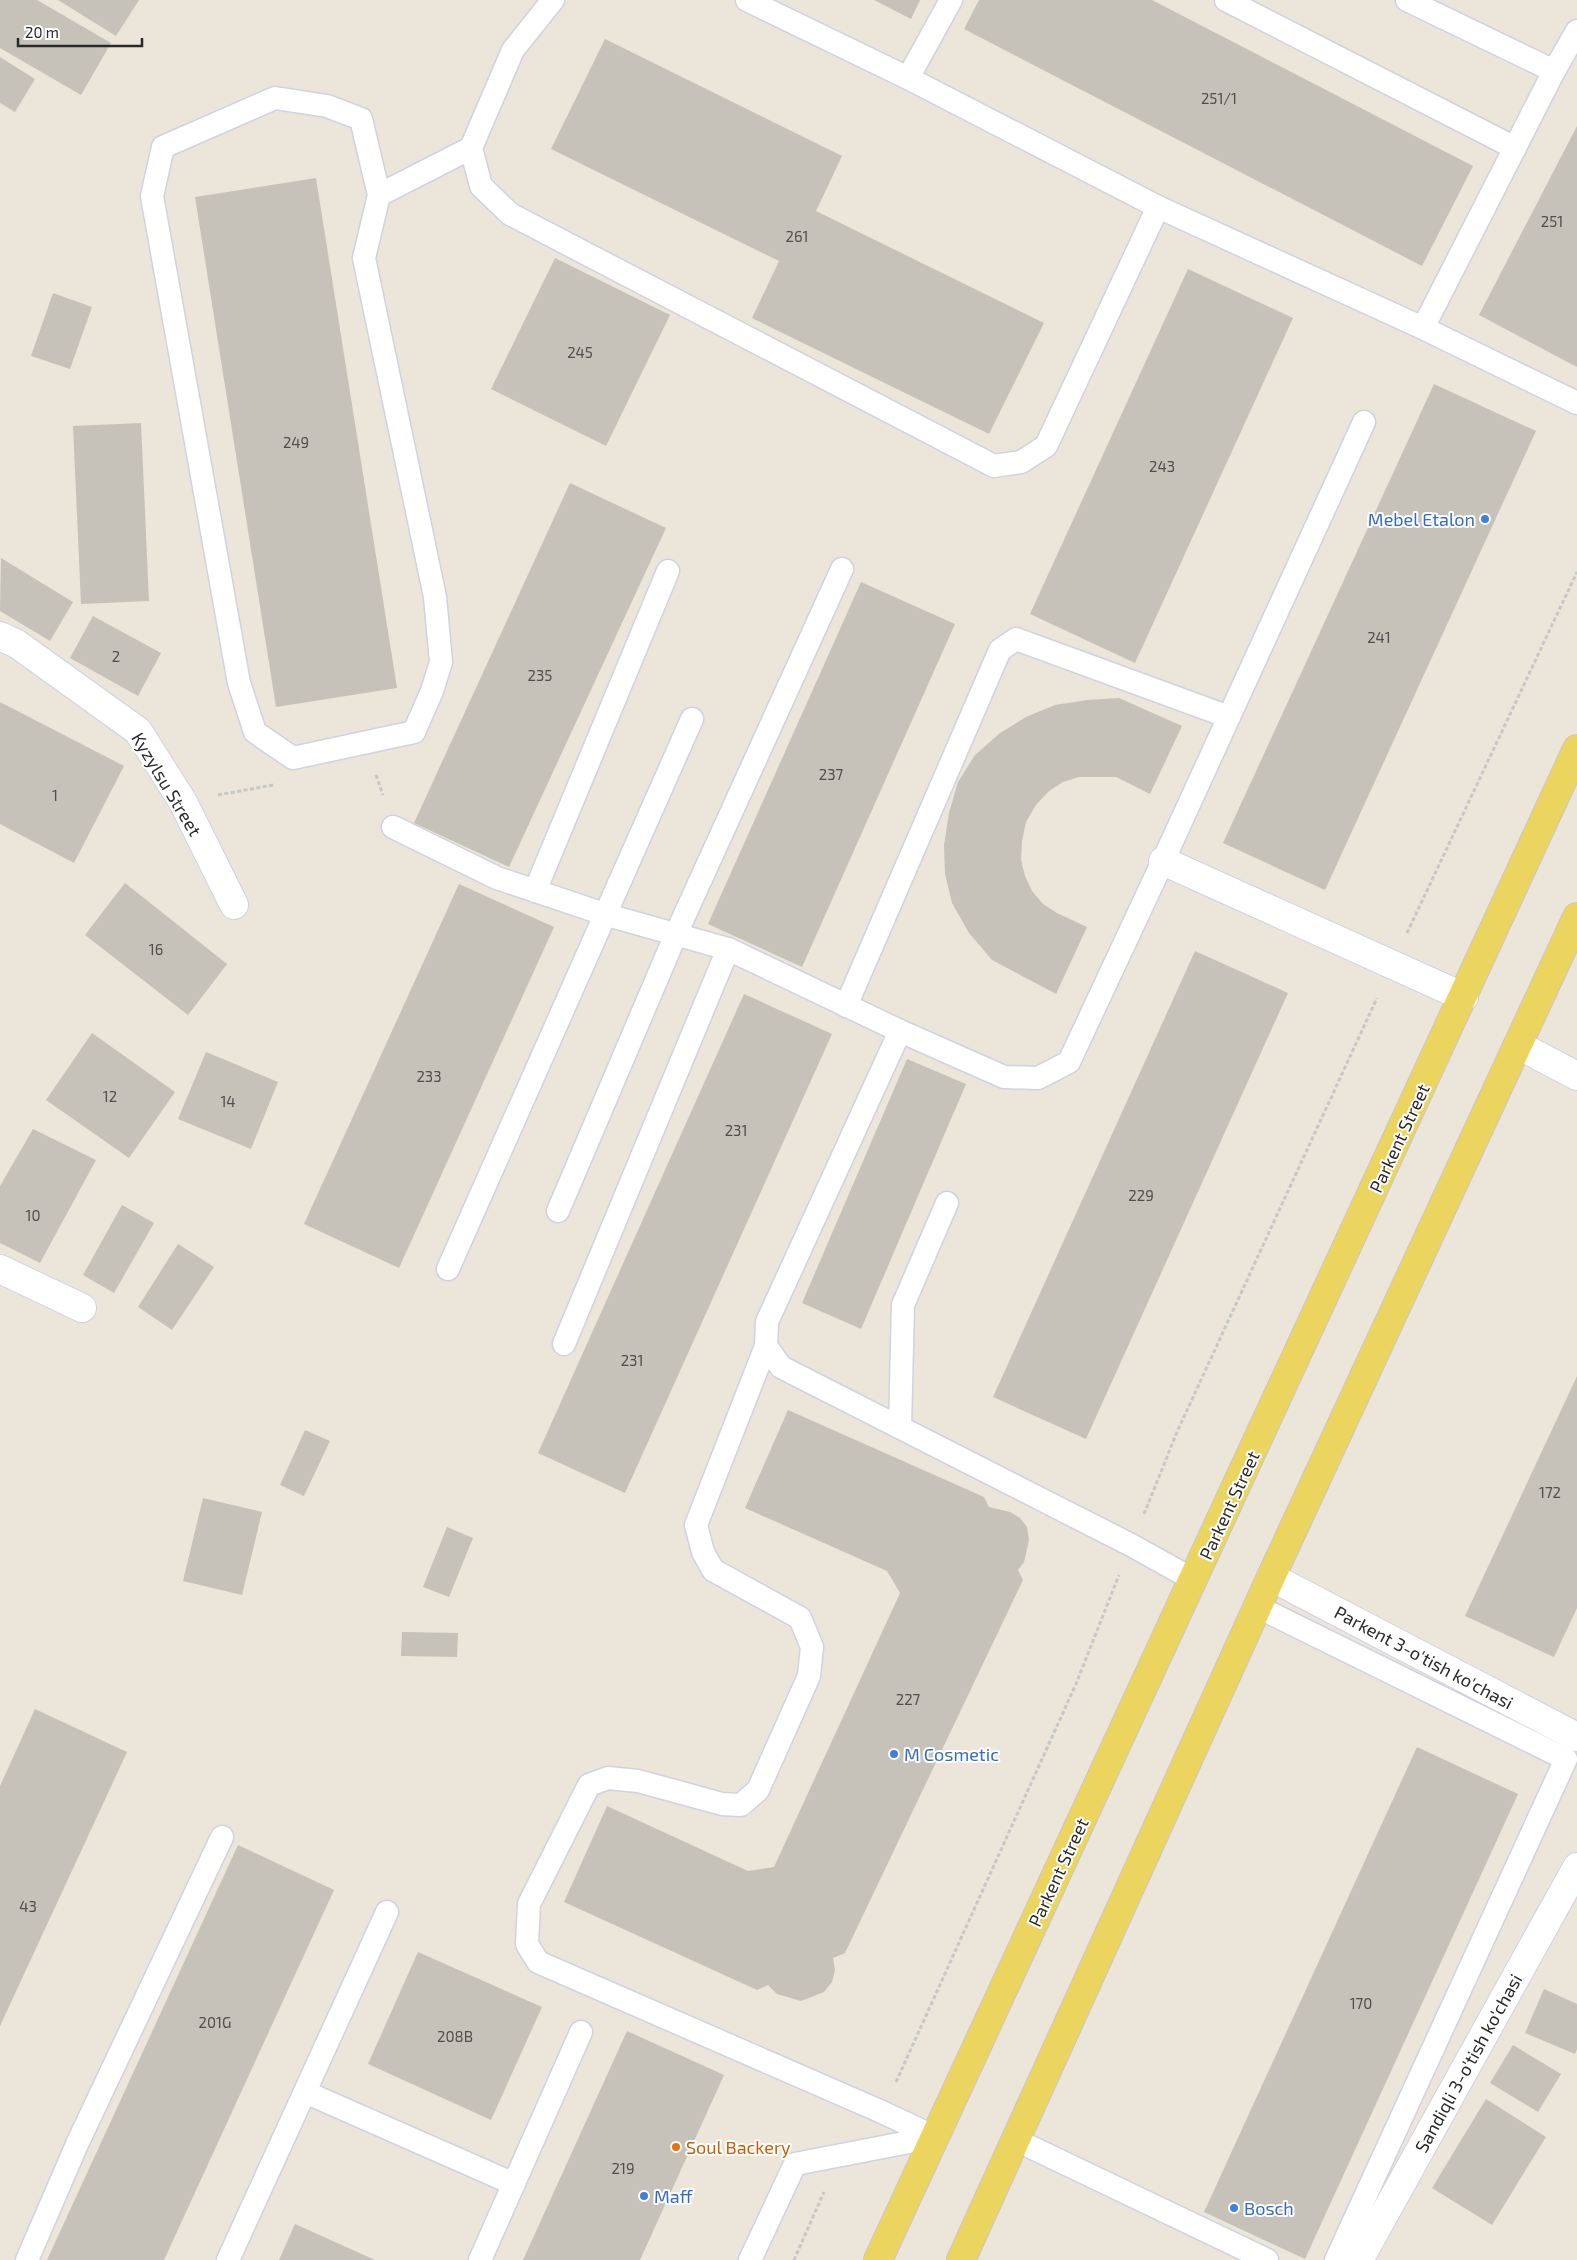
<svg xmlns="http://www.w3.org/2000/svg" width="1577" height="2260" viewBox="0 0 1577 2260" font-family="'Exo 2',sans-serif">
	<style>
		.building { fill: #c6c2ba }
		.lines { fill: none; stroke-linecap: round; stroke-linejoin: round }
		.service-casing { stroke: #d0d2e1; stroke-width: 25 }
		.minor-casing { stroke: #d0d2e1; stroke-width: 30 }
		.primary-casing { stroke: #c7c7c7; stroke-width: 30 }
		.path { stroke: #c7c7c7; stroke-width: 3; stroke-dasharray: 4 2.5; stroke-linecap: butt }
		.service { stroke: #fff; stroke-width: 22 }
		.minor { stroke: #fff; stroke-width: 28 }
		.primary { stroke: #ecd55e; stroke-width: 28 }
		.shop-dot { fill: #3f7fe0; stroke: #fff; stroke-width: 2 }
		.food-dot { fill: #e8710a; stroke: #fff; stroke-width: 2 }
		.labels { text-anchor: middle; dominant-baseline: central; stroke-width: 4; stroke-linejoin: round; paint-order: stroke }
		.number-label { font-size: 15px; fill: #504f4d }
		.shop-label { font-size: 18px; fill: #366cbe; stroke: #fff; text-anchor: start }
		.street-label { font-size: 18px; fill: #292929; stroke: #fff }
		.food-label { font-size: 18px; fill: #c56008; stroke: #fff; text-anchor: start }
	</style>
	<rect width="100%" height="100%" fill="#ebe5da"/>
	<!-- building -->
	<g class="building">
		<path d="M0,0H37L111,43L81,95L0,48Z"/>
		<path d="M58,0H139L116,36Z"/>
		<path d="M874,0H920L911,19Z"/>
		<path d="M979,0H1152L1473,166L1422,266L964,29Z"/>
		<path d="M605,39L842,156L816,211L1044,323L989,434L752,318L779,261L551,149Z"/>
		<path d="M0,57L35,79L15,112L0,103Z"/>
		<path d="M1577,126V367L1479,315Z"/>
		<path d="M316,178L397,688L276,707L195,197Z"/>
		<path d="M555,258L670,315L606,446L491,389Z"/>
		<path d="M1188,269L1293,318L1135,663L1030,614Z"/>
		<path d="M53,293L92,307L70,369L31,356Z"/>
		<path d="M1434,384L1536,431L1325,890L1223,843Z"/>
		<path d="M141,423L149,601L81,604L73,426Z"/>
		<path d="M570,483L666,528L509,867L414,823Z"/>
		<path d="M1,558L73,602L50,641L0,611Z"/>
		<path d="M861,582L955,624L802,967L708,924Z"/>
		<path d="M93,616L161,653L138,696L70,658Z"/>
		<path d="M1119,698L1182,726L1150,794L1116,777H1079L1063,782L1049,791L1036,805L1026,822L1022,841L1021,860L1025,876L1032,891L1043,904L1057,913L1087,927L1056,994L992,960L969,933L952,903L945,874L944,845L949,813L958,782L975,755L1000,733L1026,717L1055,705L1087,700Z"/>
		<path d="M0,702L124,766L74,863L0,824Z"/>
		<path d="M125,883L227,964L188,1015L85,935Z"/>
		<path d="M459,884L554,927L399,1268L304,1224Z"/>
		<path d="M1195,951L1288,993L1086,1439L993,1397Z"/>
		<path d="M744,994L832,1034L625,1493L538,1453Z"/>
		<path d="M92,1033L175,1092L129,1158L46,1100Z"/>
		<path d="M206,1052L278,1082L251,1149L178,1119Z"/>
		<path d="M907,1059L966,1084L861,1329L802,1303Z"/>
		<path d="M33,1129L96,1160L40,1263L0,1243V1186Z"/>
		<path d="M122,1205L154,1223L114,1293L83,1275Z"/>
		<path d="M178,1244L214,1267L172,1330L138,1307Z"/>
		<path d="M1577,1376V1608L1554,1657L1465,1616Z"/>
		<path d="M788,1410L984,1497L989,1507L1010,1512L1020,1518L1027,1527L1029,1540L1024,1562L1018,1570L1023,1580L845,1953L833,1958L835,1970L832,1982L824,1992L801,2001L777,1994L768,1985L757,1990L564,1902L607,1806L748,1871L774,1867L900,1593L887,1571L745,1508Z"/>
		<path d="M305,1430L330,1441L304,1496L280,1485Z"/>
		<path d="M203,1498L262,1512L242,1595L183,1581Z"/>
		<path d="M447,1527L473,1538L449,1597L423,1587Z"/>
		<path d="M402,1632L458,1633L457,1657L401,1656Z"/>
		<path d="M35,1709L127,1752L0,2026V1786Z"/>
		<path d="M1417,1747L1518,1794L1305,2259L1204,2212Z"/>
		<path d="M238,1845L334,1890L164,2260H47Z"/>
		<path d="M418,1952L542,2007L491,2120L368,2064Z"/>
		<path d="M1544,1989L1577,2004V2049L1575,2054L1525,2033Z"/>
		<path d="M627,2031L724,2075L640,2260H523Z"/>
		<path d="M1513,2045L1561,2074L1538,2112L1490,2083Z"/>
		<path d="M1486,2099L1546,2137L1492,2225L1432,2188Z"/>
		<path d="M295,2224L375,2260H279Z"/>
	</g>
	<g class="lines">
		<!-- service casing -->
		<g class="service-casing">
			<g id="service">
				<path d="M553,0L513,50L471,148L481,186L510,214L994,466L1021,462L1046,446L1158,207"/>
				<path d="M747,0L908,78L1158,207L1423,328L1577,403"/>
				<path d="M1226,0L1515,148"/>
				<path d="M1407,0L1554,71"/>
				<path d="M908,78L951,0"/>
				<path d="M275,98L327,106L361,119L379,195L364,258L435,597L441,662L432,691L414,732L293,758L255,732L239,683L152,196L163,147Z"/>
				<path d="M379,195L471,148"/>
				<path d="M1423,328L1554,71L1577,31"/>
				<path d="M393,827L497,878L607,915L728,949L900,1031L1004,1077L1038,1078L1069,1062L1163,861L1364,422"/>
				<path d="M535,891L668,571"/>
				<path d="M846,1006L1000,650L1016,639L1229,717"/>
				<path d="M900,1031L767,1322L766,1346L781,1367L1131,1545L1194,1580"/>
				<path d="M558,1211L676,934L842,569"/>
				<path d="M448,1269L692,719"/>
				<path d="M564,1344L728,949"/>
				<path d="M766,1346L696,1525L703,1552L713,1570L800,1618L812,1647L809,1676L758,1790L741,1805L722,1804L638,1781L608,1778L589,1785L529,1904L527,1944L538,1962L882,2112L935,2137"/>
				<path d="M900,1427L903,1305L947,1203"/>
				<path d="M1258,1607L1566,1759L1336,2260"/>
				<path d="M305,2092L514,2184"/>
				<path d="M1016,2140L1267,2260"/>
				<path d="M27,2260L78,2142L222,1837"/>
				<path d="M228,2260L387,1912"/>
				<path d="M480,2260L581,2032"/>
				<path d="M750,2260L795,2164L935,2137"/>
			</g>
		</g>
		<!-- minor casing -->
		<g class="minor-casing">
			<g id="minor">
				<path d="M0,636L17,644L138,731L183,802L234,905"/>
				<path d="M1163,861L1464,997"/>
				<path d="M1518,1045L1577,1076"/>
				<path d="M0,1269L82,1308"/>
				<path d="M1271,1577L1577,1737"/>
				<path d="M1359,2260L1577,1867"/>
			</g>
		</g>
		<!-- primary casing -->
		<g class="primary-casing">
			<g id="primary">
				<path d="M878,2260L1577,749"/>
				<path d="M961,2260L1271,1577L1577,917"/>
			</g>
		</g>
		<!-- path -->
		<g class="path">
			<path d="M376,775L383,795"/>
			<path d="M218,795L273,785"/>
			<path d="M1407,933L1577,572"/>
			<path d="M1144,1514L1177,1432L1377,998"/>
			<path d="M896,2082L1076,1684L1119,1575"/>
			<path d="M794,2260L824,2192"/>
		</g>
		<!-- service -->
		<use href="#service" class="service"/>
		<!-- minor -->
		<use href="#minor" class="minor"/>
		<!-- primary -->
		<use href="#primary" class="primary"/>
	</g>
	<!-- markers -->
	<g class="shop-dot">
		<circle cx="1485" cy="519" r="5"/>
		<circle cx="894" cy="1754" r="5"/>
		<circle cx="644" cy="2196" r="5"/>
		<circle cx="1234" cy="2208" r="5"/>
	</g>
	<circle class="food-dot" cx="676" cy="2147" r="5"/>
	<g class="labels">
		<!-- number labels -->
		<g class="number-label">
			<text x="1219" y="98">251/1</text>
			<text x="1552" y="221">251</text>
			<text x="797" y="236">261</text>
			<text x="580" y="352">245</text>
			<text x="296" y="442">249</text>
			<text x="1162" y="466">243</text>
			<text x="1379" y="637">241</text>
			<text x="116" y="656">2</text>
			<text x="540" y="675">235</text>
			<text x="831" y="774">237</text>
			<text x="55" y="795">1</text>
			<text x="156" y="949">16</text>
			<text x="429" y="1076">233</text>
			<text x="110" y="1096">12</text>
			<text x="228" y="1101">14</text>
			<text x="736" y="1130">231</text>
			<text x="1141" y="1195">229</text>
			<text x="33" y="1215">10</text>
			<text x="632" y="1360">231</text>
			<text x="1550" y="1492">172</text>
			<text x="908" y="1699">227</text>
			<text x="28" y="1906">43</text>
			<text x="1361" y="2003">170</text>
			<text x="215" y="2022">201G</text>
			<text x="455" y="2036">208B</text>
			<text x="623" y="2168">219</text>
		</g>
		<!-- shop labels -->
		<g class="shop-label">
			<text x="1475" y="519" text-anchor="end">Mebel Etalon</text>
			<text x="904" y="1754">M Cosmetic</text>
			<text x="654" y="2196">Maff</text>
			<text x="1244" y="2208">Bosch</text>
		</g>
		<!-- street labels -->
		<g class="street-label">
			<text transform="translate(167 784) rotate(59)">Kyzylsu Street</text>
			<text transform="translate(1399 1138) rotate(-65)">Parkent Street</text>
			<text transform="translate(1229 1505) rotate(-65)">Parkent Street</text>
			<text transform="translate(1424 1657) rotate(28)">Parkent 3-o'tish ko'chasi</text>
			<text transform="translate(1058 1872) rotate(-65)">Parkent Street</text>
			<text transform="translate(1468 2063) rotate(-61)">Sandiqli 3-o'tish ko'chasi</text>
		</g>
		<!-- food labels -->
		<g class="food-label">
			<text x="686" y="2147">Soul Backery</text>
		</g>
	</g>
	<!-- scale -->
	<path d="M18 38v8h124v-8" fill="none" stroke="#292929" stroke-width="2.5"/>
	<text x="25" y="38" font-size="15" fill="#292929" stroke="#ffffff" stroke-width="4" paint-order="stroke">20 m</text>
</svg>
